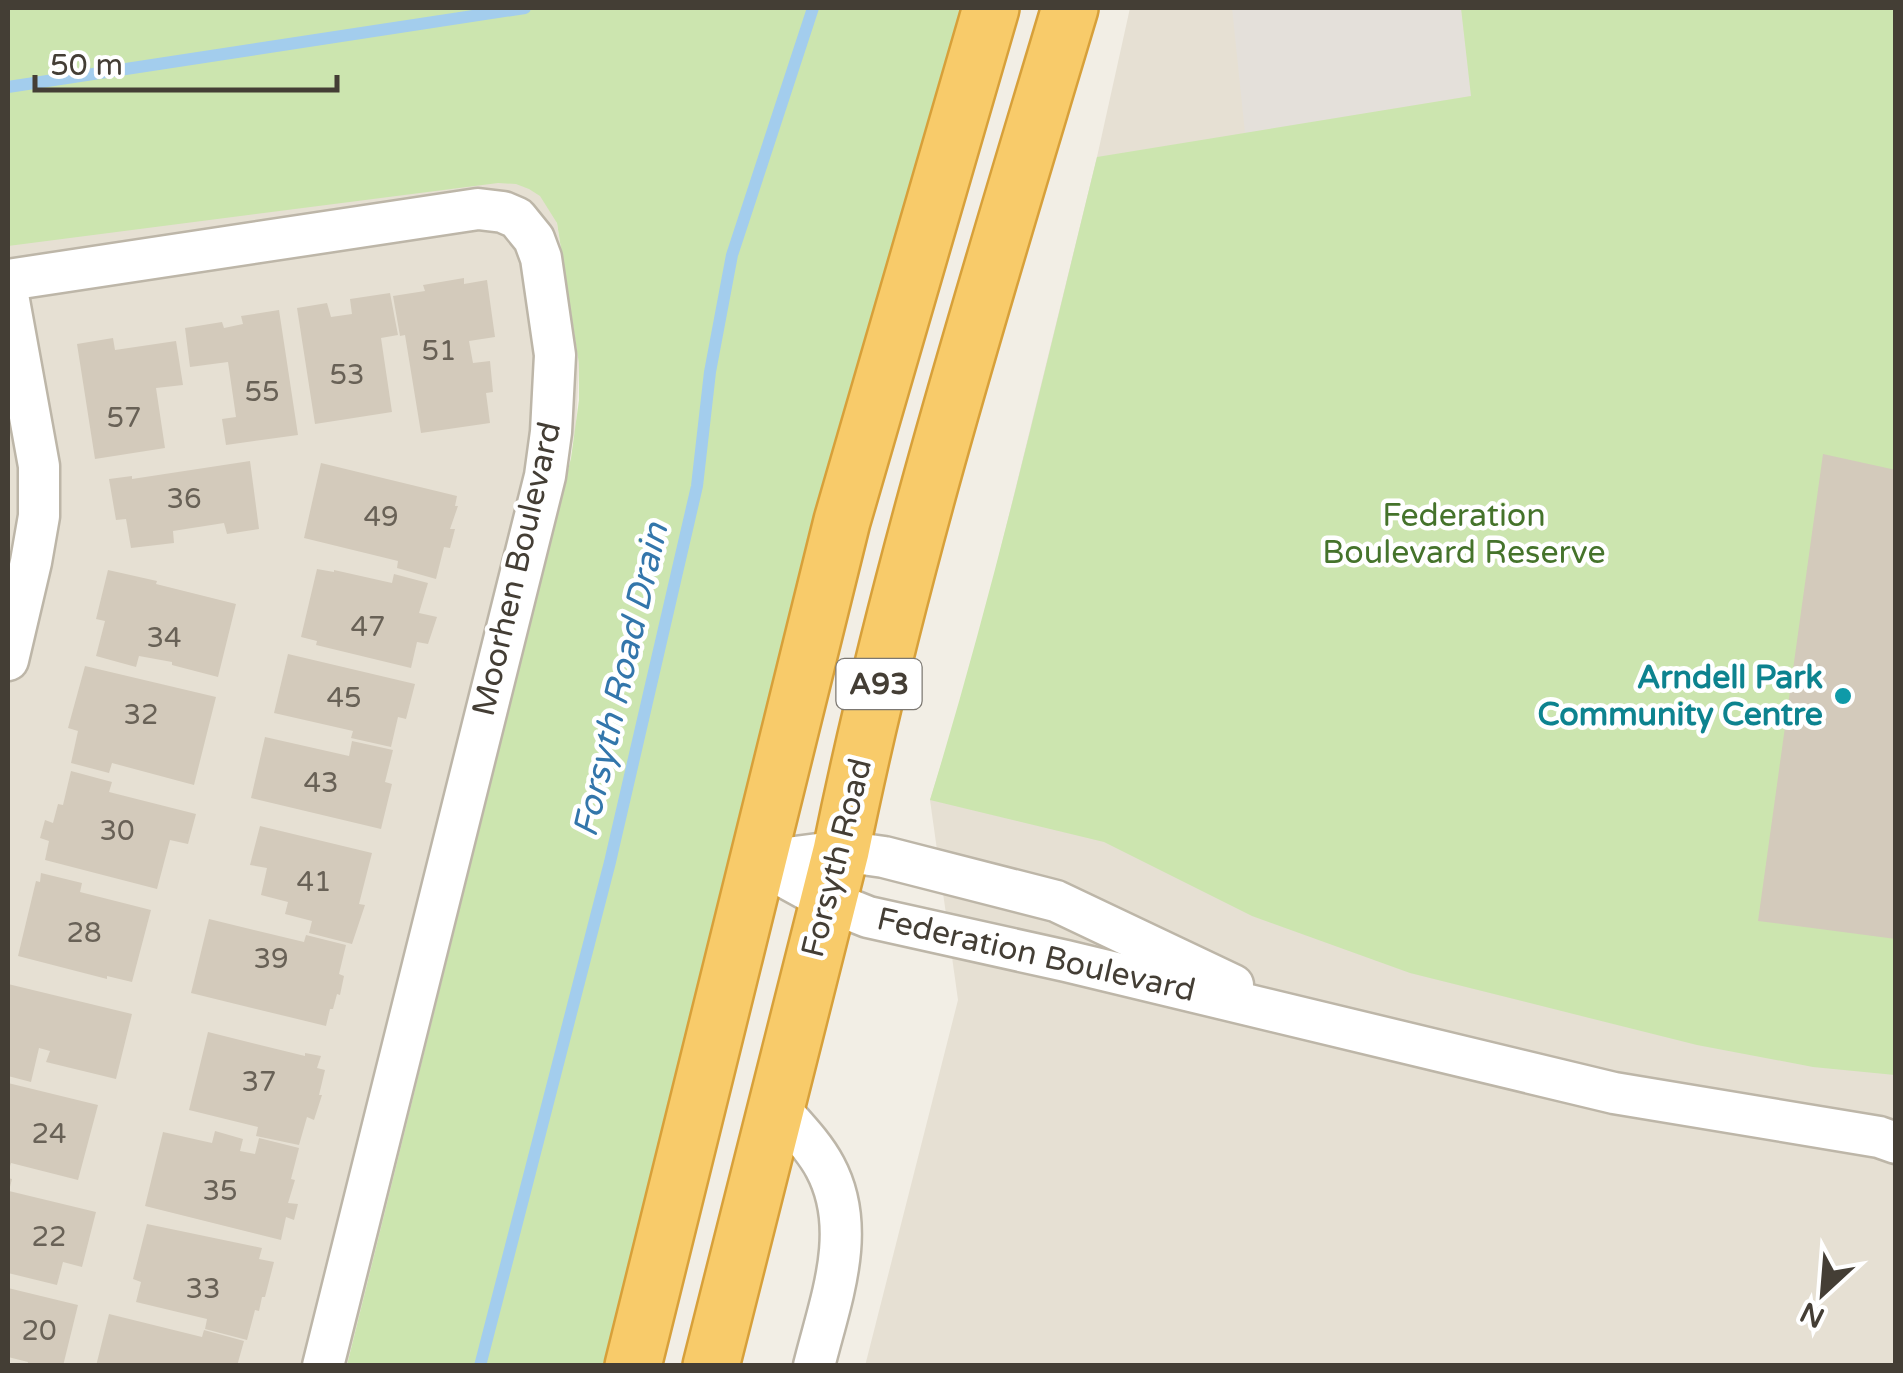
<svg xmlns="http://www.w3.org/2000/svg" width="1903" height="1373" viewBox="0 0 1903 1373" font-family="'Varela Round',sans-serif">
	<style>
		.residential { fill: #e6e0d3 }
		.industrial { fill: #e4e0da }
		.green { fill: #cce5af }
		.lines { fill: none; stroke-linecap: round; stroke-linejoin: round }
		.stream { stroke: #a3cded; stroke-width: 12 }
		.building { fill: #d3cabb }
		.minor-casing { stroke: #bdb6a8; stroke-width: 45 }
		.highway-casing { stroke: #d7a03a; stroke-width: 60 }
		.minor { stroke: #fff; stroke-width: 40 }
		.highway { stroke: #f8cb6a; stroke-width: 55 }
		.culture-dot { fill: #0f9aa8; stroke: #fff; stroke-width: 4 }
		.labels { text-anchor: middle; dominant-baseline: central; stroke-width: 9; stroke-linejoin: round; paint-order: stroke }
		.number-label { font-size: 28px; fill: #686156 }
		.shield { fill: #fff; stroke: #7c7872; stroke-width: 2.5 }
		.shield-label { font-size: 30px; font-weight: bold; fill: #443e35 }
		.park-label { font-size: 32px; fill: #45732b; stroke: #fff }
		.street-label { font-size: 32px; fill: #443e35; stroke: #fff }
		.culture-label { font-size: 32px; font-weight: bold; fill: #0d838f; stroke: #fff; text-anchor: end }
		.water-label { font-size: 35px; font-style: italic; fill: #3376ab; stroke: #fff }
	</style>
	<rect width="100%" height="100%" fill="#f2eee5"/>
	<!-- residential -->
	<g class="residential">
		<path d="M1130,8H1895V1365L865,1366L958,1000L930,800L967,681L993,580L1097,157Z"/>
		<path d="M537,97L579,364L576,427L533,615L347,1365L8,1366V178Z"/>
	</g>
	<!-- industrial -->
	<path class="industrial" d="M1232,8H1461L1471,96L1245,133Z"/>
	<!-- green -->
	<g class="green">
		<path d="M8,8H967L611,1365H347L571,458L579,400V364L557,223L540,196L529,189L516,184L498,183L8,246Z"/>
		<path d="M1461,8H1895V1075L1813,1067L1697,1045L1410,973L1252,916L1104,842L930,800C995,588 1044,372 1097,157L1471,96Z"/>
	</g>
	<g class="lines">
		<!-- stream -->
		<g class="stream">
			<path d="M8,87L525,8"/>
			<path d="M480,1366L610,862L697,486L710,372L732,255L813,8"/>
		</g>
	</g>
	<!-- building -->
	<g class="building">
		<path d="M464,278V284L487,280L495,337L469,341L473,363L490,361L493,392L486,393L490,423L421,433L405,335L400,336L393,296L425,291L423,285Z"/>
		<path d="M390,293L398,335L381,338L392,412L315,424L297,308L327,303L331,317L352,314L350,299Z"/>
		<path d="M279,310L298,435L226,445L222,419L236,417L228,362L190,367L185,328L222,322L224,328L243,324L241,316Z"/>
		<path d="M113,338L115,350L176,341L183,385L156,388L165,448L95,459L77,344Z"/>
		<path d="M1823,454L1896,470V939L1758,921Z"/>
		<path d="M250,461L259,529L227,534L224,523L173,531L174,543L131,548L126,519L116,520L109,479L132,476V479Z"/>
		<path d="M321,463L457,496L455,506H458L450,529H455L450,548L444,547L436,579L397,568L398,561L304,538Z"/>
		<path d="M317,569L334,572V570L392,583L394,574L428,583L419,613L437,617L428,644L417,642L411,668L316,645L317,641L301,637Z"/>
		<path d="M108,570L157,581L156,584L236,604L218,677L172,665V662L139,656L136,667L96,656L105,621L96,619Z"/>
		<path d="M288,654L415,684L406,719L398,717L391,747L351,738L353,731L274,713Z"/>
		<path d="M85,666L216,697L194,785L112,763L109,773L71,763L78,731L68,728Z"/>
		<path d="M265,737L349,756L352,741L393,750L385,782L392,784L381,829L251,798Z"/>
		<path d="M71,771L112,782L109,792L196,814L188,844L170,840L157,889L45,860L49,841L40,838L45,820L53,823L58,804L63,805Z"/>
		<path d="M260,826L372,853L359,904L365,905L352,944L309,933L312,921L285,914L288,902L261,895L267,868L250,865Z"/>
		<path d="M41,873L82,883L80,892L151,910L132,982L107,976V979L18,956L36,881L40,882Z"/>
		<path d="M209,919L304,942L306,935L346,945L339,974L344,976L340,995L337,994L333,1009H330L326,1026L191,993Z"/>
		<path d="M8,984L132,1014L116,1079L46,1062L50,1051L39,1048L31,1082L8,1076V1022L10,1012L8,1011Z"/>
		<path d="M208,1032L305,1056V1053L321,1056L317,1068L325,1070L319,1095H322L314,1120L307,1117L299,1145L256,1136L258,1127L189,1110Z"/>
		<path d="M8,1083L98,1105L78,1180L11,1163L8,1173Z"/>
		<path d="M215,1131L243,1139L240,1151L255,1154L259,1138L299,1148L291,1179L295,1180L288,1203L298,1204L294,1220L286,1217L281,1240L145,1206L163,1132L212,1143Z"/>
		<path d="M8,1178L12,1179L9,1191L96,1212L82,1267L63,1262L57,1285L8,1273Z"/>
		<path d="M147,1224L262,1248L259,1259L274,1262L265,1297H262L259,1311L255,1310L247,1340L205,1329L207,1319L136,1302L141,1282L133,1279Z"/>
		<path d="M8,1288L78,1305L63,1366H27L28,1362L8,1357Z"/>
		<path d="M109,1314L202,1337L204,1330L244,1341L237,1366H96Z"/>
	</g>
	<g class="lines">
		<!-- minor casing -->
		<g class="minor-casing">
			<g id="minor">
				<path d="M8,280L478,209L503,212L517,218L534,239L541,258L555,355L551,432L545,476L323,1366"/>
				<path d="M8,295L39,466V516L31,562L8,660"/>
				<path d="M757,862L828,901L868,917L1066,961L1614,1093L1879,1137L1896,1143"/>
				<path d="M757,862L841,851L884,857L1056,901L1233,985"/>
				<path d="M776,1105C792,1124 813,1144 825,1167C859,1230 830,1301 814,1366"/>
			</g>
		</g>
		<!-- highway casing -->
		<g class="highway-casing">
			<g id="highway">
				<path d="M633,1366L842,521L991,8"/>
				<path d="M711,1366L841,851C899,566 987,286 1070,8"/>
			</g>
		</g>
		<!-- minor -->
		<use href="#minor" class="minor"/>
		<!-- highway -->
		<use href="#highway" class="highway"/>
	</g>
	<!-- markers -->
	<circle class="culture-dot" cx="1843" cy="696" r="10"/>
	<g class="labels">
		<!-- number labels -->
		<g class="number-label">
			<text x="439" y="351">51</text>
			<text x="347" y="375">53</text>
			<text x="262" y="392">55</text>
			<text x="124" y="418">57</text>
			<text x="184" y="499">36</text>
			<text x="381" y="517">49</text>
			<text x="368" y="627">47</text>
			<text x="164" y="638">34</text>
			<text x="344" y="698">45</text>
			<text x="141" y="715">32</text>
			<text x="321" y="783">43</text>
			<text x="117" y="831">30</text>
			<text x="314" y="882">41</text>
			<text x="84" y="933">28</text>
			<text x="271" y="959">39</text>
			<text x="259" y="1082">37</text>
			<text x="49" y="1134">24</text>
			<text x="220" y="1191">35</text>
			<text x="49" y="1237">22</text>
			<text x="203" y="1289">33</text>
			<text x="39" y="1331">20</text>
		</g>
		<!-- shield labels -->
		<rect class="shield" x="836.5" y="659" width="85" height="50" rx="8"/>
		<g class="shield-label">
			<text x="879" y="684">A93</text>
		</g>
		<!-- park labels -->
		<g class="park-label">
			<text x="1464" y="516">Federation<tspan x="1464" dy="37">Boulevard Reserve</tspan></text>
		</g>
		<!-- street labels -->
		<g class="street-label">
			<text transform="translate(517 569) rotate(-77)">Moorhen Boulevard</text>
			<text transform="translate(837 858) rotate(-76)">Forsyth Road</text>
			<text transform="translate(1036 955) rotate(13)">Federation Boulevard</text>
		</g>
		<!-- culture labels -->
		<g class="culture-label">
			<text x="1823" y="678">Arndell Park<tspan x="1823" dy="37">Community Centre</tspan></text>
		</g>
		<!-- water labels -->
		<g class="water-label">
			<text transform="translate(621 680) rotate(-77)">Forsyth Road Drain</text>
		</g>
	</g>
	<!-- border -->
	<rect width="1903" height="1373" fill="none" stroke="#443e35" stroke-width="20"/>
	<!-- north arrow -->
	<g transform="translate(1823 1293) rotate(206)" stroke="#ffffff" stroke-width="8" paint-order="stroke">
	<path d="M0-8L18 38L0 25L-18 38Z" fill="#443e35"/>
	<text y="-15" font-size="28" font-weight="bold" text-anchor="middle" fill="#443e35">N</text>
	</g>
	<!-- scale -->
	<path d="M35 75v15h302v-15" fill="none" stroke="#443e35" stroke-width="5"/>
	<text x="50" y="75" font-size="30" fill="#443e35" stroke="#ffffff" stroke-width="8" paint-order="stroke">50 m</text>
</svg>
